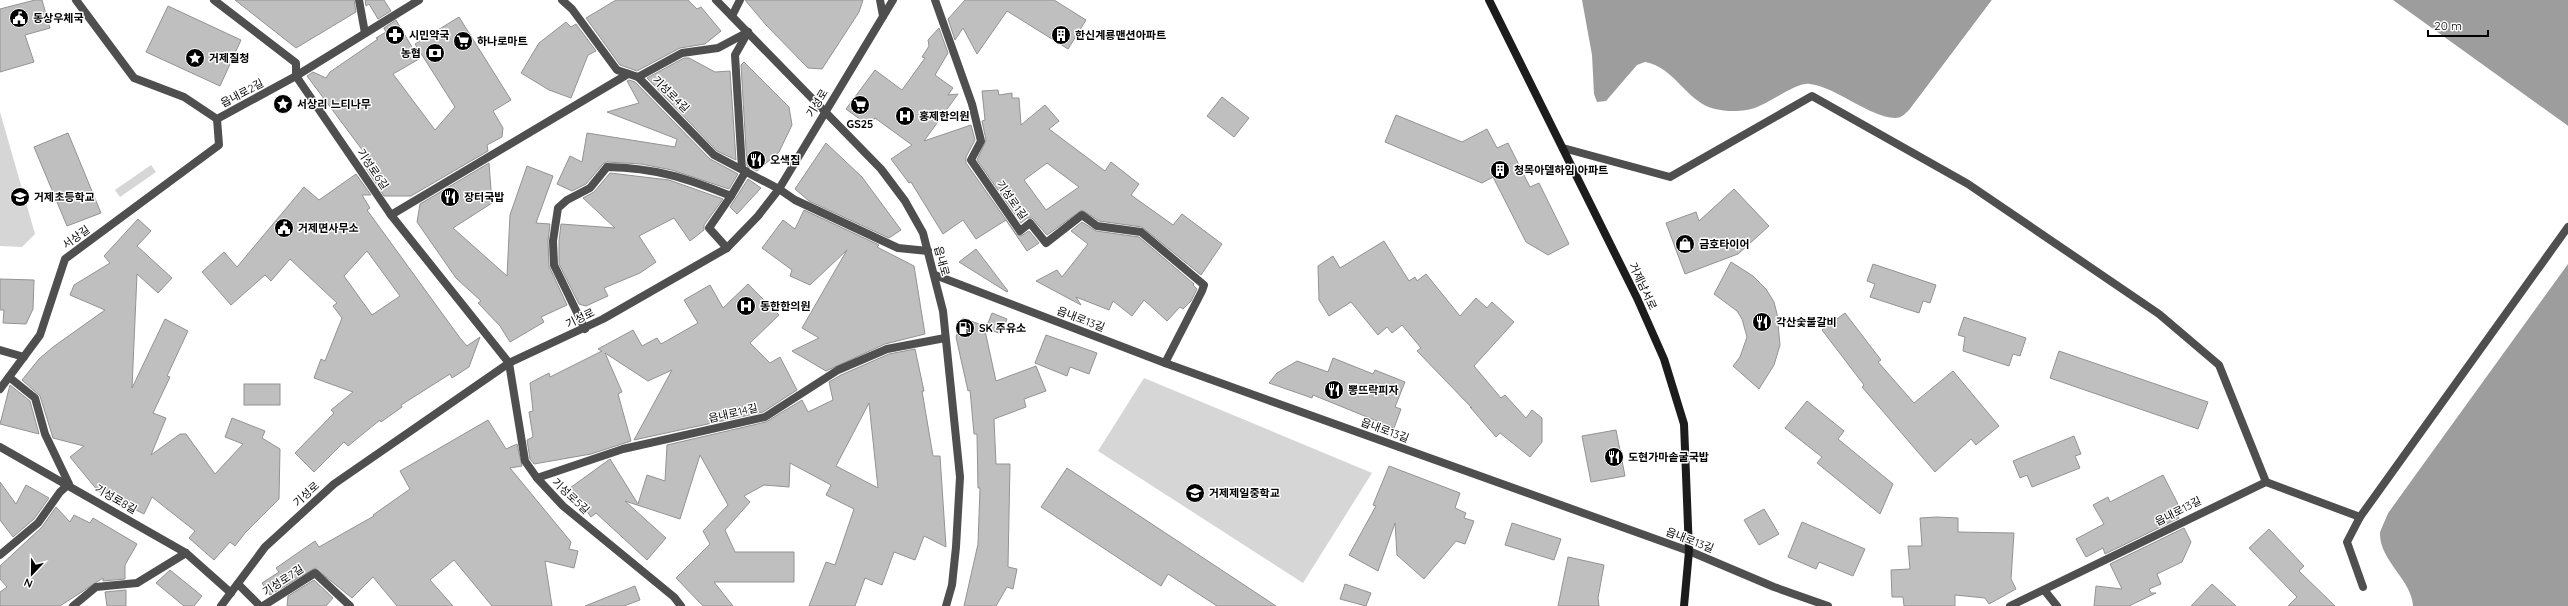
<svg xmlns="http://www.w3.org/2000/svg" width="2568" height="606" viewBox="0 0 2568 606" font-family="Quicksand,'Noto Sans KR',sans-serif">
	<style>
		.green { fill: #d6d6d6 }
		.water { fill: #9d9d9d }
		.pier { fill: #fff }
		.building { fill: #bfbfbf; stroke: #939393; fill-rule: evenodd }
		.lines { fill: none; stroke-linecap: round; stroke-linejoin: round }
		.lane { stroke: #4f4f4f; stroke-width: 8 }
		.street { stroke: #4f4f4f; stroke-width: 8 }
		.secondary { stroke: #1c1c1c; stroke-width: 8 }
		.labels { text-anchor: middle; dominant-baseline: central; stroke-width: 3; stroke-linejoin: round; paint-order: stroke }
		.poi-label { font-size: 11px; font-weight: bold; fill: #000; stroke: #fff; text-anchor: start }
		.street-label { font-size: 11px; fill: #000; stroke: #fff }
	</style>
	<rect width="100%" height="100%" fill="#fff"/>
	<!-- green -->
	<g class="green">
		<path d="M0,112L35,234L22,247L0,246Z"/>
		<path d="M151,165L156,172L120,197L115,190Z"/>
		<path d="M1144,378L1372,473L1303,583L1098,451Z"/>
	</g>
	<!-- water -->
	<g class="water">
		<path d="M1582,0H1992L1910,109C1906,113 1902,118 1895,118C1869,117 1838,88 1810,84C1797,82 1771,102 1757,107C1746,112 1727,112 1715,109C1687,103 1675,67 1645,62L1637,65L1606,101L1597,102L1594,94L1592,55Z"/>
		<path d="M2393,0H2568V126Z"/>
		<path d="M2568,264V606H2413C2412,580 2379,560 2380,533C2380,527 2386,519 2388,513Z"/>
	</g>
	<!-- pier -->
	<g class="pier">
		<path d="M1992,0L1993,1L1912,110L1910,109Z"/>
		<path d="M2391,0L2568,126V128L2392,2Z"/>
		<path d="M2568,262L2420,468L2388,513L2380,532L2378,531L2387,512L2418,467Z"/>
	</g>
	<!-- building -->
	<g class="building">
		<path d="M35,0H42L50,28L25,35L34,62L0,72V9Z"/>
		<path d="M235,0H354L356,12L296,48Z"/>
		<path d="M365,0H384L391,11L378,19L369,4L366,6Z"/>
		<path d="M616,0H688L697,9L701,7L721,31L705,44L680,48L637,71L620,65L586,18Z"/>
		<path d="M745,0H863L859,12L822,69L808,68L766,25Z"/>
		<path d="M965,0H1054L1086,20L1068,49L1007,11L977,54L963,28L955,40L948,19Z"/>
		<path d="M168,6L241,40L220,86L146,52Z"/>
		<path d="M459,17L511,100L493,111L503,128L502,137L487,145L488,151L411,196H384L366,168L372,163L307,76L313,72L326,78L330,72L378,39L376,38L386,32L384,28L396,20L419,59L393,74L435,130L455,107L415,44Z"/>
		<path d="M566,22L571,27L576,24L596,51L588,55L571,98L549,90L521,73L539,43Z"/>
		<path d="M939,28L948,53L935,75L953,88L948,95L958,94L924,141L971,125L975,140L966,157V163L1016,234L1021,236L1029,231L1039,243L1027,251L1006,220L976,239L963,220L943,234L911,182L909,183L891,159L912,145L875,118L869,126L846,109L875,70L902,90L925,58L922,57L929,46L928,40Z"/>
		<path d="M684,58H689L715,72L730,71L736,160L717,151L647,78Z"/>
		<path d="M744,62L789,107L792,125L779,152L757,171L747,166L741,65Z"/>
		<path d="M629,80L635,82L710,159L738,174L729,189L672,170L641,164L607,162L603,164L586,184L572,191L557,184L570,156L582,162L587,133L675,147L677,139L607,112L639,103L627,81Z"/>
		<path d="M998,90L999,95L1012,93V98H1019L1021,125L1045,105L1059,121L1049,129L1105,171L1111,162L1139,184L1131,195L1173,225L1182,214L1222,244L1201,275L1142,227L1099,221L1082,210L1047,235L1032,218H1027L1021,223L977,160L986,140L982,121L985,120L982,91ZM1047,163L1079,187L1046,210L1024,180Z"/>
		<path d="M1222,97L1249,118L1234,137L1207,116Z"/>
		<path d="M1396,115L1462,142L1487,129L1497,148L1508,143L1530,187L1539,183L1569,244L1548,255L1526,242L1493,177L1482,183L1385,142Z"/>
		<path d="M68,133L101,213L67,226L34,147Z"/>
		<path d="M826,143L862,177L901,230L889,238L809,201L795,189Z"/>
		<path d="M489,163L492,203L453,228L507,276L510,215L527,166L553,176L536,223L550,224L548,241L549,266L567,305L541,317L544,322L510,342L500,326L478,303L481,301L456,278L417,222L420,204Z"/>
		<path d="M610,173L669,180L723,199L704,225V230L690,241L674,218L639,236L656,262L640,273L604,288L608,296L586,306L579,304L559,264V241L561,224L615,228L583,198L594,192Z"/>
		<path d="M356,174L371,195H362L370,208L367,210L460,338L467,346L480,337L469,367L452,378L450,374L401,405L402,407L381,422L380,420L348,446L344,442L314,472L295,453L334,413L331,410L353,392L314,378L321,359L325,361L342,318L333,306L337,303L290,259L271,281L265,275L231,305L202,272L224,252L237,267L304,187L319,200ZM367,251L400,296L372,315L344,276Z"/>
		<path d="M748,179L761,188L737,214L730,207Z"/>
		<path d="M1734,189L1769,226L1738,254L1685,274L1666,223L1696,212L1699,221Z"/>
		<path d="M804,210L879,245L877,247L914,266L925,334L885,344L826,371L792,351L819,338L802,328L847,250L810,285L790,276L792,270L762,248L783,220L795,229Z"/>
		<path d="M138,219L151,231L137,246L172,278L158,293L137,274L132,388L165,319L188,331L167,376L170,377L153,413L166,418L151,455L180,434H186L215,474L243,444L225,437L232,418L265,431L262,438L280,449L279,499L245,533L235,546L230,542L214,560L189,538L195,531L152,497L144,514L98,491L70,457L84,446L53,438L40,396L22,380L39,359L53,347L105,310L70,295L74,285L110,263L104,256Z"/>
		<path d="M1082,222L1096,231L1139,237L1194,284L1193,285L1197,289L1191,301L1183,309L1180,307L1167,321L1144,300L1132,316L1113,301L1109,310L1076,297L1081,305L1036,281L1057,270L1062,277L1088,244L1071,231Z"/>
		<path d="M1384,241L1409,281L1415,277L1417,281L1426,274L1460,316L1476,298L1487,308L1492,302L1514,322L1474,366L1501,398L1505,395L1526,418L1532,410L1542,418V442L1530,457L1500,433L1496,437L1470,407L1472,408L1417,351L1421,348L1402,325L1392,333L1387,327L1378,335L1351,302L1329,316L1319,300L1318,266L1333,256L1340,268Z"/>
		<path d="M976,249L1008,291L1007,292L959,262Z"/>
		<path d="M1731,262L1753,276L1766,289L1774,302L1777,314L1780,345L1774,365L1759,389L1733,366L1740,357L1747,337L1742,319L1737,311L1714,294Z"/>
		<path d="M1873,264L1936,285L1930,303L1923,301L1919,313L1870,297L1875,284L1867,281Z"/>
		<path d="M0,279L34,280L33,309L26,324L3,323L4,310H0Z"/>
		<path d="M748,284L779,315L750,343L770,363L780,357L797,390L763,412L634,440L672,370L648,381L605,353L622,392L618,394L631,441L591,454L534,464L530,459L527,440L533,437L529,412L533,411L530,383L549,373L550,377L602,351L598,349L633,330L642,346L657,338L661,344L698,323L684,300L710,285L723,308Z"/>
		<path d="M992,313L1007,319L1001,334L986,328Z"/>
		<path d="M1845,313L1881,360L1878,362L1914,403L1953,371L1999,426L1976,445L1971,439L1935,472L1862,387L1864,385L1822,330Z"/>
		<path d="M1964,317L2026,338L2020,356L2013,354L2009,366L1963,351L1965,337L1958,335Z"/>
		<path d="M963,318L984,326L996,381L1036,366L1046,391L1024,399L1026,407L994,419L996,464H1010L1008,567L1017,569L1013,589L1007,587L996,606H964L978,544L980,488H978L977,434H974L970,390L968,391L956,337Z"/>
		<path d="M1046,335L1097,353L1089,374L1070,367L1067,376L1035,363Z"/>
		<path d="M915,349L924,391H922L933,456H940L946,547L924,536L915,560L894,552L882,585L865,578L855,606H809L826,562L835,565L854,509L826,495L831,485L790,463L789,487L764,485L744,496L750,502L725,530L735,552H794V582H714L733,606H703L676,578L710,544L703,531L728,505L700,455L680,519L625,501L666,538L647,560L596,513L591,517L570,488L610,459L638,504L647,475L665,481L667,445L766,422L802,400L808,412L833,400L829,382L841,375L889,354ZM869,403L878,488L836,466Z"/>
		<path d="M2059,351L2208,402L2198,429L2050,378Z"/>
		<path d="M1333,358L1373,374L1375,370L1405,382L1395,407L1401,409L1394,428L1313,395L1312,398L1269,383L1277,373L1297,361L1328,372Z"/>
		<rect x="244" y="384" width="36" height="21"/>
		<path d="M10,385L30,401L39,434L0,424Z"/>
		<path d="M1807,401L1844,431L1838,439L1893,484L1880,514L1817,463L1822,457L1785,428Z"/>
		<path d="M488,420L506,449L517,444L522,466L510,468L571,542L569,549L578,551L574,568L545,561L552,606H492L454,560L430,580L453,606H397L373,577L352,598L315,568L270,595L262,583L279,572L276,568L315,541L319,547L374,516L373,515L410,489L400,471Z"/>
		<path d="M1616,430L1625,476L1591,482L1582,436Z"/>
		<path d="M2074,436L2081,454L2075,456L2080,468L2032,487L2027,475L2020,478L2013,461Z"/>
		<path d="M1389,466L1460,493L1455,508L1466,513L1464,518L1474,521L1465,544L1456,541L1424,579L1397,555L1395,523L1378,571L1349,555L1376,506L1373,505Z"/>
		<path d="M1067,468L1276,606H1217L1168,574L1161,586L1041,507Z"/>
		<path d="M2163,475L2180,508L2175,510L2179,518L2105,554L2103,548L2086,557L2076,539L2104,524L2093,505L2108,497L2110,502Z"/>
		<path d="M0,482L16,504L26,485L49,498L34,519L13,537L0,520Z"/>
		<path d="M56,507L70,522L74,515L90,523L93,518L137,544L125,565V579L103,581V578L60,606H0V592L7,587L0,579V566L42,527Z"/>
		<path d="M1764,509L1779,534L1759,545L1744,520Z"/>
		<path d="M1937,517L1958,518V532L2014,533L2011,579L2016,589L1989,604L1985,598L1955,595V606H1904L1903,597H1892L1891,570L1910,569L1908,546H1922L1920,518Z"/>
		<path d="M1802,522L1865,549L1853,576L1819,562L1816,569L1788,557Z"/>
		<path d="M1512,523L1561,539L1554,560L1505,545Z"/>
		<path d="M2184,528L2191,542L2182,562L2157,574L2161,584L2149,589L2151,593H2156L2129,606H2094L2096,586L2122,589L2110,564Z"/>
		<path d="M2269,529L2304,566L2299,571L2335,606H2288L2297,597L2249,548Z"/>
		<path d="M1568,557L1604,565L1598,598L1599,606H1558Z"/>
		<path d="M170,570L202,596L194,606H184L156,583Z"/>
		<path d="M314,580L333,598L326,606H287L288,596Z"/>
		<path d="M1345,584L1371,593L1366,606L1340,599Z"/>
		<path d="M2212,584L2236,606H2191Z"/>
		<path d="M635,586L640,600L624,606H585Z"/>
		<path d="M126,590V606H107L105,592Z"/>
	</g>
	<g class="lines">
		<!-- lane -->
		<g class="lane">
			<path d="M214,0L296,63V76"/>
			<path d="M359,0L365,33"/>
			<path d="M562,0L572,9L617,70L638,77L714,155L779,189L795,200L898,248L928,251"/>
			<path d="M935,0L972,104L981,141L971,160L1020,231L1030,223L1046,243L1082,215L1097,226L1141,232L1204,285L1202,291L1165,363"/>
			<path d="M732,16L740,0"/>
			<path d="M638,77L682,53L718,48L748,32"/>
			<path d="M1563,148L1670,177L1812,96L1968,184L2159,314L2219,365L2266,482"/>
			<path d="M742,169L735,55L748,32"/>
			<path d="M731,196L746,171"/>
			<path d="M391,215L628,74"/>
			<path d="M585,329L554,265L553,241L558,208L567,200L590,188L607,167C656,168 686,178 731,196L709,228L727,248"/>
			<path d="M0,350L24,357"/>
			<path d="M537,478L623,449L765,417L838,370L887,349L945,338"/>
			<path d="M0,555L38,523L60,492L69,484L45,434L35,398L9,377"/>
			<path d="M238,584L260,606"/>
			<path d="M2363,587L2347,542L2360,517L2568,227"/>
			<path d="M2045,591L2057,606"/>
			<path d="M73,606L96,587L137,583L186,553"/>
			<path d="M263,606L315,573L350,606"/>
		</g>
		<!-- street -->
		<g class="street">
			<path d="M76,0L134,78L184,97L217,119L296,76L419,0"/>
			<path d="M716,0L881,169L905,201L923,233L943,311L960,477L956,547L952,585L946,606"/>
			<path d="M880,0L883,16"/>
			<path d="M296,76L391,215L509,363L525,461L537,478L563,506L674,597L681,606"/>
			<path d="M935,275L1165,363L1689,551L1774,587L1828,606"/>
			<path d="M0,389L40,335L65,259L219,145L217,119"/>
			<path d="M0,447L186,553L231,593"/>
			<path d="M221,606L265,547L334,484L509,363L603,319L727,248L758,216L779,189L893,0"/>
			<path d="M2010,606L2266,482L2360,517"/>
		</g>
		<!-- secondary -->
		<path class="secondary" d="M1489,0L1637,298L1664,359L1684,424L1689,551L1684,606"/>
	</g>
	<!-- icons -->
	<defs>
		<g id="civic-disc" transform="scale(1)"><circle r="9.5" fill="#000" stroke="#fff"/><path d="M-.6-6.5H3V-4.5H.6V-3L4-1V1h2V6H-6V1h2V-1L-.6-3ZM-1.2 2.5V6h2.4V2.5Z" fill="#fff"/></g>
		<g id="pharmacy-disc" transform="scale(1)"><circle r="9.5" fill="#000" stroke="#fff"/><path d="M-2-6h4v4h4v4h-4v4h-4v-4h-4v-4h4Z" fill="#fff"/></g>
		<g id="building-disc" transform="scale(1)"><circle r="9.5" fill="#000" stroke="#fff"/><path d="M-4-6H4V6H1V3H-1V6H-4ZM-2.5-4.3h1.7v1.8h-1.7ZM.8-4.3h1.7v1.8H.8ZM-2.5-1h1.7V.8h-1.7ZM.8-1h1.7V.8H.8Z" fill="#fff"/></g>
		<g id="supermarket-disc" transform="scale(1)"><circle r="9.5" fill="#000" stroke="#fff"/><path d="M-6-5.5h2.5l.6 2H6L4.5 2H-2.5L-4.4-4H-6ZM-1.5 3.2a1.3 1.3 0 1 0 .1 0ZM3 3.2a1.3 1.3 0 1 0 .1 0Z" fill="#fff"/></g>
		<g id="bank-disc" transform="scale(1)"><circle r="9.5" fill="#000" stroke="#fff"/><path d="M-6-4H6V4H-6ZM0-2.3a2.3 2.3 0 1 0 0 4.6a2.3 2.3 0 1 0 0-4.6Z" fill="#fff"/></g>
		<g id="sight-disc" transform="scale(1)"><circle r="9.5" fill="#000" stroke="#fff"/><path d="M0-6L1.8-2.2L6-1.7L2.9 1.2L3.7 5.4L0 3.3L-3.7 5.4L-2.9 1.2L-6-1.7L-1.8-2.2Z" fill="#fff"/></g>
		<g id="hospital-disc" transform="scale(1)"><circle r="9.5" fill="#000" stroke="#fff"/><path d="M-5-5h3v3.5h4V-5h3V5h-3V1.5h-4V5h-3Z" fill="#fff"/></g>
		<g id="restaurant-disc" transform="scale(1)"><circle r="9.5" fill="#000" stroke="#fff"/><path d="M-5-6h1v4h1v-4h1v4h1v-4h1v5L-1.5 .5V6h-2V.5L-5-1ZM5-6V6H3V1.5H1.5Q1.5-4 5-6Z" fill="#fff"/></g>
		<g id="school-disc" transform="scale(1)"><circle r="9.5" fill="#000" stroke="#fff"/><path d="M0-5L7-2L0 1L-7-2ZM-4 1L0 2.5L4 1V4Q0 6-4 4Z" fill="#fff"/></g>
		<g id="shop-disc" transform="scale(1)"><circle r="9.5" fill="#000" stroke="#fff"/><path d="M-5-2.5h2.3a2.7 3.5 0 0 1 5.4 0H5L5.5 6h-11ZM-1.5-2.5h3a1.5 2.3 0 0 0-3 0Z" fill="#fff"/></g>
		<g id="fuel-disc" transform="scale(1)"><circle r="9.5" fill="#000" stroke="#fff"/><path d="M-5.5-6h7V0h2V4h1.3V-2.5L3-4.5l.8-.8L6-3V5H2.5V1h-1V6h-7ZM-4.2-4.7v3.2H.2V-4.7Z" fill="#fff"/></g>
	</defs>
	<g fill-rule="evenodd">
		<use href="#civic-disc" x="19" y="18"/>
		<use href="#pharmacy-disc" x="395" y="35"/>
		<use href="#building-disc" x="1061" y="35"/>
		<use href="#supermarket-disc" x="463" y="41"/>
		<use href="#bank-disc" x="435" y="53"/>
		<use href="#sight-disc" x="195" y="58"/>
		<use href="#sight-disc" x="283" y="104"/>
		<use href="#supermarket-disc" x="860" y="105"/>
		<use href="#hospital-disc" x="905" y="116"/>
		<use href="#restaurant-disc" x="756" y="160"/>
		<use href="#building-disc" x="1500" y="170"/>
		<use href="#school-disc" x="20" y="197"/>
		<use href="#restaurant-disc" x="450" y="197"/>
		<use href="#civic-disc" x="284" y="228"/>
		<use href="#shop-disc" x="1685" y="244"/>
		<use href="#hospital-disc" x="746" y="306"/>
		<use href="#restaurant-disc" x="1762" y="322"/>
		<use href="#fuel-disc" x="965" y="328"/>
		<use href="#restaurant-disc" x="1334" y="390"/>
		<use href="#restaurant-disc" x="1614" y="457"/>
		<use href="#school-disc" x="1195" y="493"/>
	</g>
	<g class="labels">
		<!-- poi labels -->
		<g class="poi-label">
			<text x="33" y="18">동상우체국</text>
			<text x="409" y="35">시민약국</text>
			<text x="1075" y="35">한신계룡맨션아파트</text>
			<text x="477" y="41">하나로마트</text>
			<text x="421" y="53" text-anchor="end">농협</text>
			<text x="209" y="58">거제질청</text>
			<text x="297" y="104">서상리 느티나무</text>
			<text x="919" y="116">홍제한의원</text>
			<text x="860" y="124" text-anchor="middle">GS25</text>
			<text x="770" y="160">오색집</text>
			<text x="1514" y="170">청목아델하임 아파트</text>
			<text x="34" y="197">거제초등학교</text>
			<text x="464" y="197">장터국밥</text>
			<text x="298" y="228">거제면사무소</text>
			<text x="1699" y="244">금호타이어</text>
			<text x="760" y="306">동한한의원</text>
			<text x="1776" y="322">각산숯불갈비</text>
			<text x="979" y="328">SK 주유소</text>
			<text x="1348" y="390">뽕뜨락피자</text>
			<text x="1628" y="457">도현가마솥굴국밥</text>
			<text x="1209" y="493">거제제일중학교</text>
		</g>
		<!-- street labels -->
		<g class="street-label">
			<text transform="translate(242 93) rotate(-28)">읍내로2길</text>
			<text transform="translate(671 94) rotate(45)">기성로4길</text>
			<text transform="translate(817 103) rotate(-59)">기성로</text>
			<text transform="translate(373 169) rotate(56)">기성로6길</text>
			<text transform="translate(1012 200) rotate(55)">기성로1길</text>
			<text transform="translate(76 237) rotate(-36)">서상길</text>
			<text transform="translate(942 261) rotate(75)">읍내로</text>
			<text transform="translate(1643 286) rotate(65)">거제남서로</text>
			<text transform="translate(580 318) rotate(-26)">기성로</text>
			<text transform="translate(1081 319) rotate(21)">읍내로13길</text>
			<text transform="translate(733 413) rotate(-13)">읍내로14길</text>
			<text transform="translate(1385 430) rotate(20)">읍내로13길</text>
			<text transform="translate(306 494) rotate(-42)">기성로</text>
			<text transform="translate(571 496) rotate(43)">기성로5길</text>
			<text transform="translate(116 499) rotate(30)">기성로8길</text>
			<text transform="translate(2178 511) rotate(-27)">읍내로13길</text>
			<text transform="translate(1690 540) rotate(21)">읍내로13길</text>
			<text transform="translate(283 580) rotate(-33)">기성로7길</text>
		</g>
	</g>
	<!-- north arrow -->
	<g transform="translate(32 574) rotate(202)" stroke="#ffffff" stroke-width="3" paint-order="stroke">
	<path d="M0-3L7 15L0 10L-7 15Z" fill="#000000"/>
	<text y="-6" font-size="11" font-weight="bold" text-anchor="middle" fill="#000000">N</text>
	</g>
	<!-- scale -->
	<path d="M2428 30v6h60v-6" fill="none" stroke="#000000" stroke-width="2"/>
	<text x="2434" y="30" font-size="12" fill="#000000" stroke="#ffffff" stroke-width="3" paint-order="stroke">20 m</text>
</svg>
